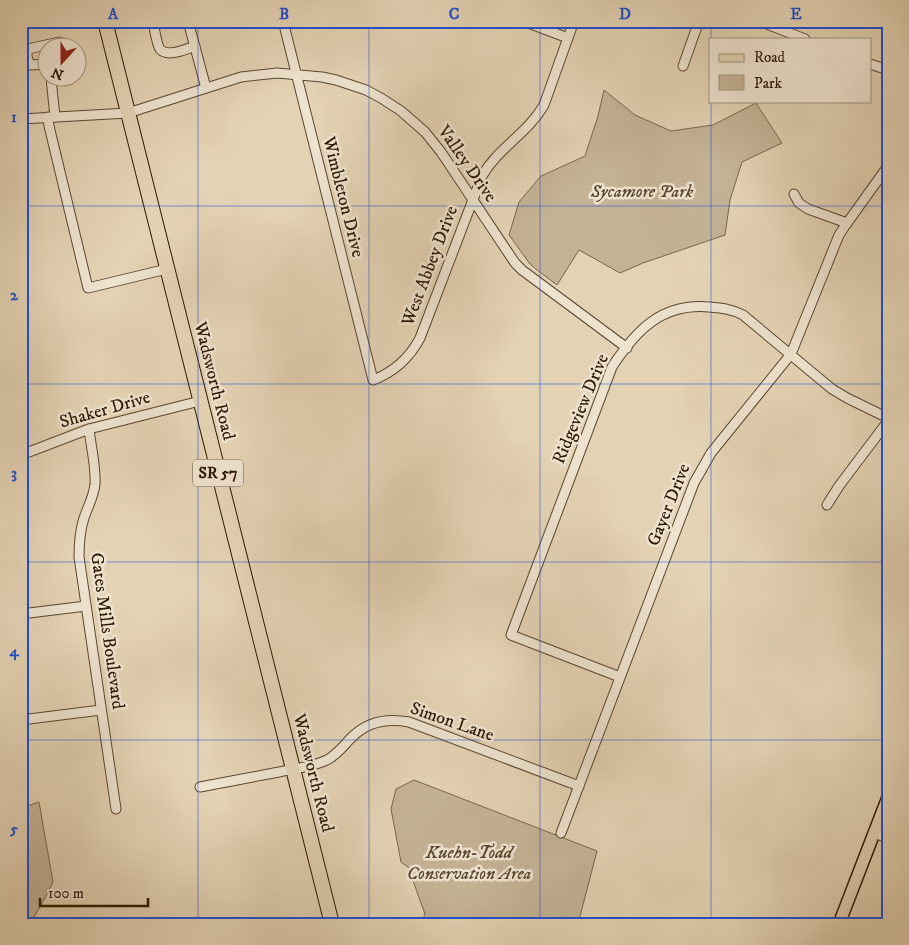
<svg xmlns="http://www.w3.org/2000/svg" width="909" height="945" viewBox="0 0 909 945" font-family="'IM FELL DW Pica',serif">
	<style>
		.green { fill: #c4b295; stroke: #78654c }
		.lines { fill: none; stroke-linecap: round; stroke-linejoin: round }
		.minor-casing { stroke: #5a462e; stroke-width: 11 }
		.major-casing { stroke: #2d1802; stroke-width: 14 }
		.highway-casing { stroke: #2d1802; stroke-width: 16 }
		.minor { stroke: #ede2ce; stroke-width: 9 }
		.major { stroke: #e3d2b3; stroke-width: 11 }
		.highway { stroke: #e3d2b3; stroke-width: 14 }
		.grid { fill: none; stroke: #1d4ed8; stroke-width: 1; stroke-opacity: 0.55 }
		.labels { text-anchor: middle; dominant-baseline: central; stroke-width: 5; stroke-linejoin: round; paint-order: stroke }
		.shield { fill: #ede2ce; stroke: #67553f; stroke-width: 1 }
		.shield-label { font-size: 16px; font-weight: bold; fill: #2d1802 }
		.street-label { font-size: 18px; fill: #2d1802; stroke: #ede2ce }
		.park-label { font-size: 18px; font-style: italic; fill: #5a462e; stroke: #ede2ce }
		.neatline { fill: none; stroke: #1d4ed8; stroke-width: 2 }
		.grid-label { font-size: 16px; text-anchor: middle; font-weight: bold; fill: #1d4ed8 }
	</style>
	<rect width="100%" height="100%" fill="#e3d2b3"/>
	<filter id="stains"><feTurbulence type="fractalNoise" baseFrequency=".004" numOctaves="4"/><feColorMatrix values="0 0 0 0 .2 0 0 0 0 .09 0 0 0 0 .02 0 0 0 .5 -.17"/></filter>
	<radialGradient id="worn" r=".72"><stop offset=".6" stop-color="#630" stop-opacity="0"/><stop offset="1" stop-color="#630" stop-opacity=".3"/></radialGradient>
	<!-- green -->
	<g class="green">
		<path d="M604,90L635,115L671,131L713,125L756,103L782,143L742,162L730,200L725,235L643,263L620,273L579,250L557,285L537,270L530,264L509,235L519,202L541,176L585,156L598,116Z"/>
		<path d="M414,780L597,851L578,924H421L425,914L408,867L401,862L391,809L396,789Z"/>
		<path d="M39,802L53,882L45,898L30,924H21V808Z"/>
	</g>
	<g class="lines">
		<!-- minor casing -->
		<g class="minor-casing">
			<g id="minor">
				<path d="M153,21C154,27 157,45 160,49C167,58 187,49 195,46"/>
				<path d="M188,21L206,88"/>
				<path d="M283,21L373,380C394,372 409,359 420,338L482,176C498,148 528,133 544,105L574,21"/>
				<path d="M523,21L568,38"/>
				<path d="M759,21L805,39"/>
				<path d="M48,64L31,65C27,61 26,54 28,49L59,42L61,43L62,48"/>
				<path d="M870,64L888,70"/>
				<path d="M683,66L699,21"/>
				<path d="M51,78L55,117"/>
				<path d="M48,117L49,126L88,288L167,269"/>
				<path d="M21,119L128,113L241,77L277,73L322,77L336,80L366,90L381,98L401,111L425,132L441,152L515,263L522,270L627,348"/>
				<path d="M794,194L799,203L808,209L847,223"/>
				<path d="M89,429C91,447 96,466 95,484C94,496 88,506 84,518C80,530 79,543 79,557L116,809"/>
				<path d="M21,455L89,429L200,401"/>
				<path d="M827,505L839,486L888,421"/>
				<path d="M21,614L86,606"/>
				<path d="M620,677L511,635L612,367C636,330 662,303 709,307C721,308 732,309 743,315L832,389L847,398L888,418"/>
				<path d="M21,720L101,710"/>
				<path d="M200,787C226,782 252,777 279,772C294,769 312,767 327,760C338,754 344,745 352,737C368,721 388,718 409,722L579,786"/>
				<path d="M561,833L694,483L711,453L791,354L839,235L845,226L888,166"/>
				<path d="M874,833L888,838"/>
			</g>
		</g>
		<!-- major casing -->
		<g class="major-casing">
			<path id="major" d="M839,924L888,797"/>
		</g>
		<!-- highway casing -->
		<g class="highway-casing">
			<path id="highway" d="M105,21L332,924"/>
		</g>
		<!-- minor -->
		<use href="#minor" class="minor"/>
		<!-- major -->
		<use href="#major" class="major"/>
		<!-- highway -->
		<use href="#highway" class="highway"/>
	</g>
	<!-- grid -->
	<path class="grid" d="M198,21V924M369,21V924M540,21V924M711,21V39M711,101V924M21,206H888M21,384H888M21,562H888M21,740H888"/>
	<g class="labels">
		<!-- shield labels -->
		<rect class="shield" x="193" y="459.5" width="50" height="27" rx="4"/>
		<g class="shield-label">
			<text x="218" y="473">SR 57</text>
		</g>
		<!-- street labels -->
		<g class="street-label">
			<text transform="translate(467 164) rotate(55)">Valley Drive</text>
			<text transform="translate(343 197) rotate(76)">Wimbleton Drive</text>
			<text transform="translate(430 266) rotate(-69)">West Abbey Drive</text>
			<text transform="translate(214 381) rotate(76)">Wadsworth Road</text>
			<text transform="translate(581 409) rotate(-67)">Ridgeview Drive</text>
			<text transform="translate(105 410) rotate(-16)">Shaker Drive</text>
			<text transform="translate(669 505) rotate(-68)">Gayer Drive</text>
			<text transform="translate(107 631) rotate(82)">Gates Mills Boulevard</text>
			<text transform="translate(452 722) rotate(19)">Simon Lane</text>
			<text transform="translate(313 773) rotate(76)">Wadsworth Road</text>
		</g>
		<!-- park labels -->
		<g class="park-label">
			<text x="642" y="192">Sycamore Park</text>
			<text x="469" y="853">Kuehn-Todd<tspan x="469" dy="21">Conservation Area</tspan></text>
		</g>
	</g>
	<!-- margin -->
	<rect width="909" height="945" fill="none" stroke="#e3d2b3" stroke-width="55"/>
	<!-- legend -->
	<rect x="709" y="38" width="162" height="65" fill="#ede2ce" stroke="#a0917c"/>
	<rect x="719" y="54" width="25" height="8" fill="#e3d2b3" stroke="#a0917c"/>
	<text x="754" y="62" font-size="15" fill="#2d1802">Road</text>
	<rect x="719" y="75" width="25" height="15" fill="#c4b295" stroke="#a0917c"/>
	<text x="754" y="88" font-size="15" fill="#2d1802">Park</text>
	<!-- north arrow -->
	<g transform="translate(62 62) rotate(201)"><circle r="24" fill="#ede2ce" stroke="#a0917c"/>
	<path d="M0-4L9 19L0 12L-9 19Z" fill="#8f2418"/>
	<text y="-8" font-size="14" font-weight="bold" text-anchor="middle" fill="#2d1802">N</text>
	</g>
	<!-- scale -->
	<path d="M40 898v8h108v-8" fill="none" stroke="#2d1802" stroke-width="2.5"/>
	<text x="48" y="898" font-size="15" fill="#2d1802" stroke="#ede2ce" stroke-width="4" paint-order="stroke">100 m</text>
	<rect x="28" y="28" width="854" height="890" class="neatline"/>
	<g class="grid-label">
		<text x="113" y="19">A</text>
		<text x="284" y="19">B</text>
		<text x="454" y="19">C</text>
		<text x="625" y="19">D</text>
		<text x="796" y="19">E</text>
		<text x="14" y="122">1</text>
		<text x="14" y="300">2</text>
		<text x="14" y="478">3</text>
		<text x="14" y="656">4</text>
		<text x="14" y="834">5</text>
	</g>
	<rect width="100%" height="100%" filter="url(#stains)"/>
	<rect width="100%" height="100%" fill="url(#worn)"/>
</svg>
